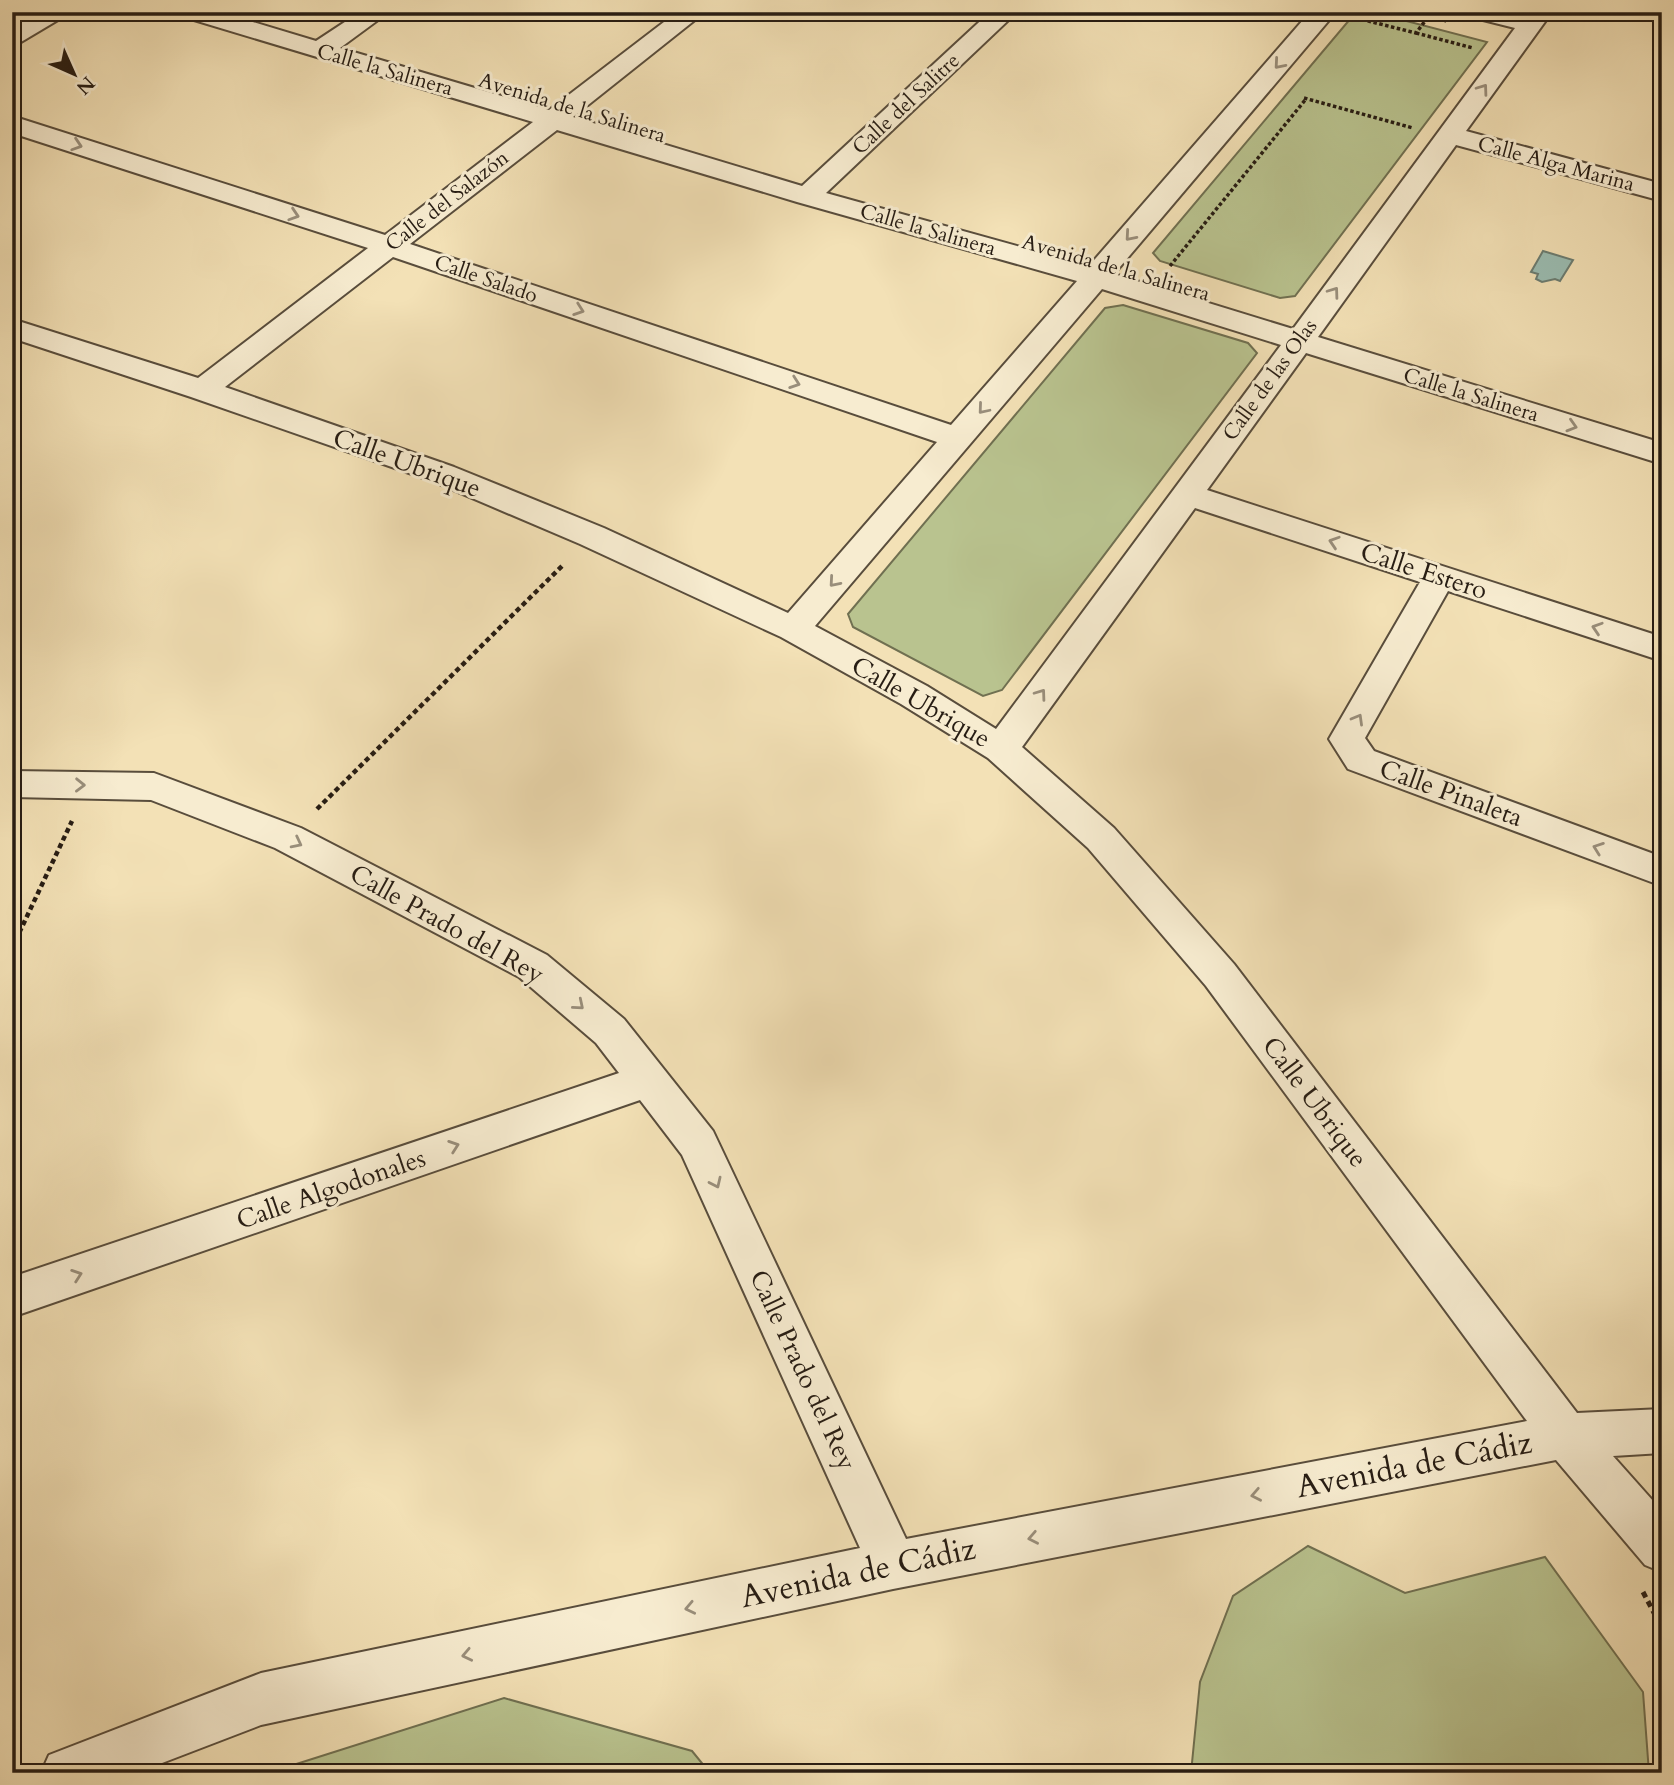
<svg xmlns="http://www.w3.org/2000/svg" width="1674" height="1785" viewBox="0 0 1674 1785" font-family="Cardo,serif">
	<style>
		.green { fill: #b9c38f; stroke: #707051; stroke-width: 2 }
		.water { fill: #9bbdb2; stroke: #6c7d72; stroke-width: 2 }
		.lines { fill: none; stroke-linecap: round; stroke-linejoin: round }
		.minor-casing { stroke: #594d3c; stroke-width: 4 }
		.path-far2 { stroke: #261c13; stroke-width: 3.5; stroke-dasharray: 3.5 2.5; stroke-linecap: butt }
		.path-far1 { stroke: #261c13; stroke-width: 4.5; stroke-dasharray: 5 3.5; stroke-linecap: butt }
		.path { stroke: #261c13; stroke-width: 5; stroke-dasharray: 6 4.5; stroke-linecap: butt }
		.minor { fill: #f7ecd0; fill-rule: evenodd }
		.oneway { stroke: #998e7b }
		.labels { text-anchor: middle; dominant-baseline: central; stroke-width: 6; stroke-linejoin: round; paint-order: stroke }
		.far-street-label { font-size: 21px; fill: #261c13; stroke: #f7ecd0 }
		.street-label { font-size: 26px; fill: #261c13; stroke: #f7ecd0 }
		.near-street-label { font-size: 32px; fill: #261c13; stroke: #f7ecd0 }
	</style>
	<rect width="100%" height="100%" fill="#f3e1b6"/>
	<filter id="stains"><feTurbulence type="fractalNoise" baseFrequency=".00286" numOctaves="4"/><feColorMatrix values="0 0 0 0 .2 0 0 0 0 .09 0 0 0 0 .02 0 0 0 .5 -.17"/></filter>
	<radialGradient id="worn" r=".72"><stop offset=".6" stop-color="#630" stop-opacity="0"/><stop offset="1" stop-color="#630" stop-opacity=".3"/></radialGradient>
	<!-- green -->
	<g class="green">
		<path d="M1356,12H1372L1487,42L1295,296L1280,298L1160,261L1153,253Z"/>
		<path d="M1123,305L1248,343L1257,353L1002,690L983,696L853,627L848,614L1105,308Z"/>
		<path d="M1308,1546L1405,1593L1545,1557L1643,1692L1649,1773H1191L1200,1682L1233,1596Z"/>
		<path d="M504,1698L692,1751L710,1773H268Z"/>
	</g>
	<!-- water -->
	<path class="water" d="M1543,251L1573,260L1560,281L1555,279L1542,282L1536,279L1538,274L1531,272Z"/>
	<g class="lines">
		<!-- minor casing -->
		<g class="minor-casing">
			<g id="minor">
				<path d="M36,12H66L63,17L21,42L12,44V26Z"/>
				<path d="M181,12H220L316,41L360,12H389L340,48L549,110L677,12H705L573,117L802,186L990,12H1017L826,193L1089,266L1310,12H1336L1114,274L1293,329L1515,28L1471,17L1468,12H1510L1525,16L1527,12H1552L1466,131L1662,184V201L1456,145L1318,337L1662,443V464L1306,353L1207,490L1662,637V661L1448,591L1365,738L1374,751L1662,857V886L1348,769L1329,739L1420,582L1195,508L1022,747L1114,828L1234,964L1577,1413L1662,1409V1453L1613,1456L1662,1511V1572L1645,1565L1556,1460L893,1589L261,1725L136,1773H41L49,1755L261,1673L860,1548L682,1155L640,1100L12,1317V1277L619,1073L596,1043L519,977L275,848L151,800L12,797V771L154,773L301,828L547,955L624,1019L713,1131L906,1539L1527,1421L1206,986L1088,848L988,758L901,704L781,637L580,544L432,481L191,397L12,338V319L198,378L368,248L12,133V116L385,235L533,122L184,17ZM557,130L797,202L1077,281L951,425L410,244ZM393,257L937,442L788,613L604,528L454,467L225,387ZM1102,289L1281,345L996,729L927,686L815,626Z"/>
			</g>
		</g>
		<!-- path-far2 -->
		<g class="path-far2">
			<path d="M1410,12L1446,21"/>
			<path d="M1356,18L1416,33L1432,12"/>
			<path d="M1416,33L1473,48"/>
			<path d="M1304,98L1413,128"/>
			<path d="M1170,266L1306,99"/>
		</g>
		<!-- path-far1 -->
		<g class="path-far1">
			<path d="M317,809L564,564"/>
			<path d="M12,948L72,821"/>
		</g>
		<!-- path -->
		<path class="path" d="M1643,1592L1662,1628"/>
		<!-- minor -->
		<use href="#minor" class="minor"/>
	</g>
	<!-- one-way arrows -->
	<defs><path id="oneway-chevron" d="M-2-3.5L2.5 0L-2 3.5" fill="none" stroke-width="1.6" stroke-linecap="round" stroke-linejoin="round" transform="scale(1.75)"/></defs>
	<g class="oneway">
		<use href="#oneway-chevron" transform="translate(1279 64) rotate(131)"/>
		<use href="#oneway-chevron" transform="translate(1483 89) rotate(-54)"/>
		<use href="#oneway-chevron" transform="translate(77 145) rotate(18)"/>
		<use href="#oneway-chevron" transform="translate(294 215) rotate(18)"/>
		<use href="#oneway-chevron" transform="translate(1130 236) rotate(131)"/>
		<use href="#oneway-chevron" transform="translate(1334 292) rotate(-54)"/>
		<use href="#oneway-chevron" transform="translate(579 310) rotate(19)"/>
		<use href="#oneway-chevron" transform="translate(795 383) rotate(19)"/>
		<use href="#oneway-chevron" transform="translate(983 409) rotate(130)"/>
		<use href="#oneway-chevron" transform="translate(1572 426) rotate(17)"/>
		<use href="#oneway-chevron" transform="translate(1334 542) rotate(-162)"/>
		<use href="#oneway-chevron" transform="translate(834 582) rotate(131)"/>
		<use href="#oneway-chevron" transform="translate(1597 628) rotate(-162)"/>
		<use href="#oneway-chevron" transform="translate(1041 694) rotate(-54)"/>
		<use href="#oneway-chevron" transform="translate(1358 719) rotate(-60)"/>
		<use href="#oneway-chevron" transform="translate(80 785) rotate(1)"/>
		<use href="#oneway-chevron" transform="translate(297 843) rotate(27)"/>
		<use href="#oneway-chevron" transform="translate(1598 848) rotate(-160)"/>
		<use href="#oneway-chevron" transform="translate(579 1005) rotate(40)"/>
		<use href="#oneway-chevron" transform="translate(454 1146) rotate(-19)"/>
		<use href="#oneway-chevron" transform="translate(716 1183) rotate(65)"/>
		<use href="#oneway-chevron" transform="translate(77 1275) rotate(-19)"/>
		<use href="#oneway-chevron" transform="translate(1256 1495) rotate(169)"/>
		<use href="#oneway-chevron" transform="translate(1033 1538) rotate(169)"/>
		<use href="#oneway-chevron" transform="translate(690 1608) rotate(168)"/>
		<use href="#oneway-chevron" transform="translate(467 1655) rotate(168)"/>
	</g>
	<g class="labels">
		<!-- far-street labels -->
		<g class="far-street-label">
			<text transform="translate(385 70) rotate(16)">Calle la Salinera</text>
			<text transform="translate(906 104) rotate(-43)">Calle del Salitre</text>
			<text transform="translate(572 108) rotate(17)">Avenida de la Salinera</text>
			<text transform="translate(1556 164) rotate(15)">Calle Alga Marina</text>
			<text transform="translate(447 201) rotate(-38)">Calle del Salazón</text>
			<text transform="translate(928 230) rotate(16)">Calle la Salinera</text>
			<text transform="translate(1116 268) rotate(16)">Avenida de la Salinera</text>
			<text transform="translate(486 279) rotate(19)">Calle Salado</text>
			<text transform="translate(1270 380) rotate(-54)">Calle de las Olas</text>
			<text transform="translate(1471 395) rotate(17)">Calle la Salinera</text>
		</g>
		<!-- street labels -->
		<g class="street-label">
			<text transform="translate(407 463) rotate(20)">Calle Ubrique</text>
			<text transform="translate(1424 571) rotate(18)">Calle Estero</text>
			<text transform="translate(921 702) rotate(30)">Calle Ubrique</text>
			<text transform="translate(1451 793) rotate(20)">Calle Pinaleta</text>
			<text transform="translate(447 924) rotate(29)">Calle Prado del Rey</text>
			<text transform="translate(1315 1102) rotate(53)">Calle Ubrique</text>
			<text transform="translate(331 1189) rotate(-19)">Calle Algodonales</text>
			<text transform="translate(803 1370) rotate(65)">Calle Prado del Rey</text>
		</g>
		<!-- near-street labels -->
		<g class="near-street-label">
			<text transform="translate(1414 1465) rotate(-11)">Avenida de Cádiz</text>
			<text transform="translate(858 1573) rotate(-12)">Avenida de Cádiz</text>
		</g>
	</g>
	<!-- margin -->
	<rect width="1674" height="1785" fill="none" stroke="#f3e1b6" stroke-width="42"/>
	<rect x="14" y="14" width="1646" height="1757" fill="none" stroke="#261c13" stroke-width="3.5"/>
	<rect x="21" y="21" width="1632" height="1743" fill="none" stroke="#261c13" stroke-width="2"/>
	<!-- north arrow -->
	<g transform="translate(74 74) rotate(135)" stroke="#f7ecd0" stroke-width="5" paint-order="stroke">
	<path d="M0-5L12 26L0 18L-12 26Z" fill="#261c13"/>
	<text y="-10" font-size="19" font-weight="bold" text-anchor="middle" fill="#261c13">N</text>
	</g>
	<rect width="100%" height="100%" filter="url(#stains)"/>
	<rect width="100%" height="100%" fill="url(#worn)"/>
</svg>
